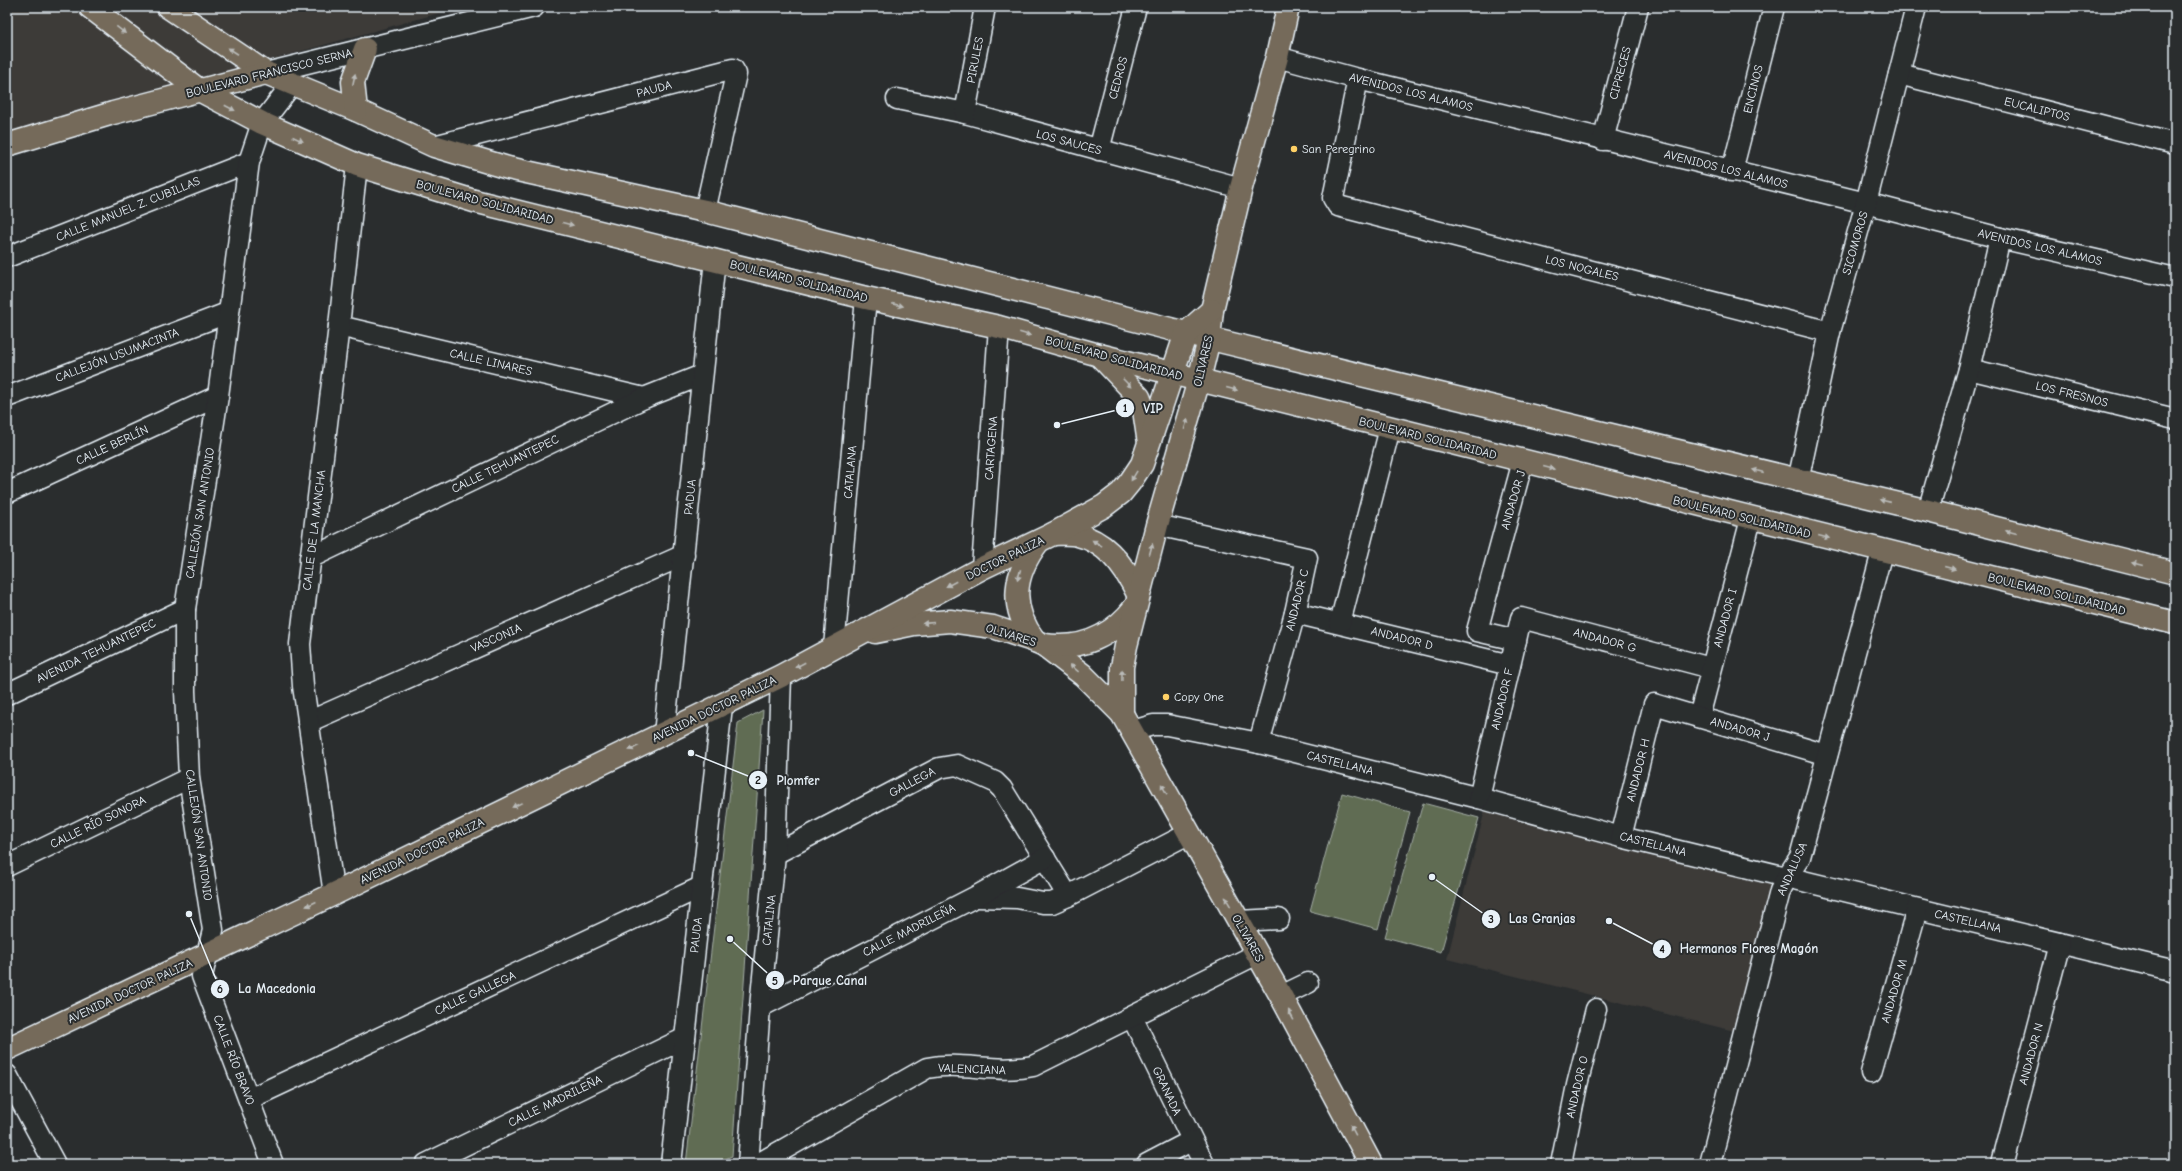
<svg xmlns="http://www.w3.org/2000/svg" width="2182" height="1171" viewBox="0 0 2182 1171" font-family="'Comic Neue',sans-serif">
	<style>
		.built { fill: #3c3a38 }
		.green { fill: #616c53; stroke: #a4aea6 }
		.lines { fill: none; stroke-linecap: round; stroke-linejoin: round }
		.minor-casing { stroke: #e8f1f8; stroke-width: 23 }
		.major-casing { stroke: #e8f1f8; stroke-width: 25 }
		.minor { stroke: #2a2d2e; stroke-width: 20 }
		.major { stroke: #746a5a; stroke-width: 22 }
		.oneway { fill: #babbb9 }
		.poi-dot { fill: #ffd166; stroke: #2a2d2e; stroke-width: 1.5 }
		.labels { text-anchor: middle; dominant-baseline: central; stroke-width: 4; stroke-linejoin: round; paint-order: stroke }
		.street-label { font-size: 12px; fill: #e8f1f8; stroke: #2a2d2e }
		.poi-label { font-size: 12px; fill: #e8f1f8; stroke: #2a2d2e; text-anchor: start }
		.leader { fill: none; stroke: #e8f1f8; stroke-width: 1.5 }
		.callout-dot { fill: #e8f1f8; stroke: #2a2d2e; stroke-width: 1.5 }
		.mark-label { font-size: 12px; text-anchor: middle; font-weight: bold; fill: #111 }
		.callout-label { font-size: 13px; text-anchor: middle; font-weight: bold; fill: #e8f1f8; stroke: #2a2d2e; stroke-width: 4; stroke-linejoin: round; paint-order: stroke }
	</style>
	<rect width="100%" height="100%" fill="#2a2d2e"/>
	<filter id="ink" filterUnits="userSpaceOnUse"><feTurbulence type="fractalNoise" baseFrequency=".025" numOctaves="2"/><feDisplacementMap in="SourceGraphic" scale="8" xChannelSelector="R" yChannelSelector="G"/><feConvolveMatrix kernelMatrix="1 2 1 2 8 2 1 2 1" color-interpolation-filters="sRGB"/></filter>
	<g filter="url(#ink)">
		<!-- built -->
		<g class="built">
			<path d="M7,7H461L7,133Z"/>
			<path d="M1485,810L1772,883L1734,1031L1447,959Z"/>
		</g>
		<!-- green -->
		<g class="green">
			<path d="M763,710L732,1156L713,1164H686L738,723Z"/>
			<path d="M1342,793L1410,812L1378,929L1310,911Z"/>
			<path d="M1423,803L1479,818L1441,952L1385,937Z"/>
		</g>
		<g class="lines">
			<!-- minor casing -->
			<g class="minor-casing">
				<g id="minor">
					<path d="M1277,57L1358,79L1866,203L2000,238L2175,278"/>
					<path d="M266,73L534,7"/>
					<path d="M1899,74L2175,144"/>
					<path d="M1358,79L1333,198L1338,206L1830,332"/>
					<path d="M897,99L965,113L1241,188"/>
					<path d="M965,113L985,7"/>
					<path d="M1603,140L1638,7"/>
					<path d="M434,146L733,69L736,74L705,211"/>
					<path d="M1099,150L1136,7"/>
					<path d="M1732,171L1774,7"/>
					<path d="M7,257L249,162"/>
					<path d="M339,326L644,398"/>
					<path d="M1969,369L2175,419"/>
					<path d="M7,397L227,313"/>
					<path d="M1798,481L1830,332L1866,203L1916,7"/>
					<path d="M7,493L218,396"/>
					<path d="M1928,511L1969,369L2000,238"/>
					<path d="M1157,525L1307,558L1295,613L1259,743"/>
					<path d="M310,558L644,398L702,375"/>
					<path d="M982,568L999,327"/>
					<path d="M1295,613L1510,665"/>
					<path d="M1340,623L1390,428"/>
					<path d="M1516,640L1521,618L1711,668"/>
					<path d="M834,647L866,298"/>
					<path d="M7,694L185,609"/>
					<path d="M1699,717L1751,519"/>
					<path d="M308,722L684,555"/>
					<path d="M1132,731L1153,725H1167L1259,743L1479,798L1621,837L2175,971"/>
					<path d="M664,734L715,260"/>
					<path d="M1479,798L1516,640L1477,631L1523,461"/>
					<path d="M1621,837L1654,704L1827,755"/>
					<path d="M775,854L939,768L957,765L995,782L1002,789L1068,896"/>
					<path d="M7,866L189,778"/>
					<path d="M334,894L303,686L300,644L339,326L357,165"/>
					<path d="M977,897L1017,898L1043,903H1052L1068,896L1188,834"/>
					<path d="M1239,921L1279,919"/>
					<path d="M1281,996L1308,983"/>
					<path d="M760,1007L973,898L1045,858"/>
					<path d="M1132,1017L1204,1164"/>
					<path d="M1871,1073L1917,909"/>
					<path d="M7,1075L55,1164"/>
					<path d="M249,1099L701,887"/>
					<path d="M273,1164L202,976L213,930L189,778L185,691V609L218,396L249,162L262,123L292,84"/>
					<path d="M426,1164L685,1038"/>
					<path d="M671,1164L722,706"/>
					<path d="M748,1164L760,1007L775,854L781,676"/>
					<path d="M758,1164L927,1068C963,1061 995,1074 1033,1066L1257,954"/>
					<path d="M1147,1164L1191,1141"/>
					<path d="M1561,1164L1577,1085L1596,1009"/>
					<path d="M1710,1164L1780,891L1787,877L1800,857L1882,552"/>
					<path d="M2002,1164L2060,943"/>
				</g>
			</g>
			<!-- major casing -->
			<g class="major-casing">
				<g id="major">
					<path d="M90,7L199,90L262,123L357,165L474,201L866,298L999,327L1099,355L2175,623"/>
					<path d="M168,7L266,73L356,110L434,146L508,168L705,211L1186,333L1928,511L2175,573"/>
					<path d="M356,110L353,82L365,49"/>
					<path d="M7,145L113,113L266,73"/>
					<path d="M1099,355L1139,397L1144,410L1148,437"/>
					<path d="M1053,534C1061,534 1071,533 1078,535C1108,542 1126,569 1138,594"/>
					<path d="M875,632L914,624L950,621L993,627L1035,641L1044,645L1083,675L1122,714L1281,996L1371,1164"/>
					<path d="M1035,641C1009,607 1013,575 1038,542"/>
					<path d="M1044,645C1081,650 1112,637 1135,607"/>
					<path d="M1122,714V667L1126,646L1157,525L1199,380L1209,339L1212,310L1241,188L1277,57L1288,7"/>
					<path d="M7,1049L334,894L781,676L982,568L1053,534L1104,506L1121,493L1130,482L1142,464L1186,333L1212,310"/>
				</g>
			</g>
			<!-- minor -->
			<use href="#minor" class="minor"/>
			<!-- major -->
			<use href="#major" class="major"/>
		</g>
		<!-- one-way arrows -->
		<defs><path id="oneway-solid" d="M-6-.8H1V-3.2L6.5 0L1 3.2V.8H-6Z"/></defs>
		<g class="oneway">
			<use href="#oneway-solid" transform="translate(121 30) rotate(38)"/>
			<use href="#oneway-solid" transform="translate(233 51) rotate(-147)"/>
			<use href="#oneway-solid" transform="translate(354 79) rotate(-78)"/>
			<use href="#oneway-solid" transform="translate(230 108) rotate(28)"/>
			<use href="#oneway-solid" transform="translate(298 139) rotate(24)"/>
			<use href="#oneway-solid" transform="translate(568 224) rotate(14)"/>
			<use href="#oneway-solid" transform="translate(898 305) rotate(13)"/>
			<use href="#oneway-solid" transform="translate(1025 334) rotate(16)"/>
			<use href="#oneway-solid" transform="translate(1127 383) rotate(46)"/>
			<use href="#oneway-solid" transform="translate(1232 389) rotate(14)"/>
			<use href="#oneway-solid" transform="translate(1186 424) rotate(-74)"/>
			<use href="#oneway-solid" transform="translate(1549 468) rotate(14)"/>
			<use href="#oneway-solid" transform="translate(1758 471) rotate(-166)"/>
			<use href="#oneway-solid" transform="translate(1134 476) rotate(121)"/>
			<use href="#oneway-solid" transform="translate(1885 501) rotate(-167)"/>
			<use href="#oneway-solid" transform="translate(2011 532) rotate(-166)"/>
			<use href="#oneway-solid" transform="translate(1824 537) rotate(14)"/>
			<use href="#oneway-solid" transform="translate(1097 543) rotate(-149)"/>
			<use href="#oneway-solid" transform="translate(1151 549) rotate(-75)"/>
			<use href="#oneway-solid" transform="translate(2137 564) rotate(-166)"/>
			<use href="#oneway-solid" transform="translate(1950 568) rotate(14)"/>
			<use href="#oneway-solid" transform="translate(1019 575) rotate(105)"/>
			<use href="#oneway-solid" transform="translate(951 584) rotate(152)"/>
			<use href="#oneway-solid" transform="translate(928 623) rotate(175)"/>
			<use href="#oneway-solid" transform="translate(800 665) rotate(152)"/>
			<use href="#oneway-solid" transform="translate(1074 668) rotate(-141)"/>
			<use href="#oneway-solid" transform="translate(1122 675) rotate(-89)"/>
			<use href="#oneway-solid" transform="translate(634 748) rotate(154)"/>
			<use href="#oneway-solid" transform="translate(1164 789) rotate(-119)"/>
			<use href="#oneway-solid" transform="translate(517 805) rotate(154)"/>
			<use href="#oneway-solid" transform="translate(1228 902) rotate(-120)"/>
			<use href="#oneway-solid" transform="translate(311 904) rotate(155)"/>
			<use href="#oneway-solid" transform="translate(1291 1015) rotate(-118)"/>
			<use href="#oneway-solid" transform="translate(1353 1130) rotate(-118)"/>
		</g>
	</g>
	<!-- markers -->
	<g class="poi-dot">
		<circle cx="1294" cy="149" r="4"/>
		<circle cx="1166" cy="697" r="4"/>
	</g>
	<g class="labels">
		<!-- street labels -->
		<g class="street-label">
			<text transform="translate(975 60) rotate(-79)">PIRULES</text>
			<text transform="translate(269 73) rotate(-14)">BOULEVARD FRANCISCO SERNA</text>
			<text transform="translate(1620 73) rotate(-75)">CIPRECES</text>
			<text transform="translate(1118 78) rotate(-75)">CEDROS</text>
			<text transform="translate(654 89) rotate(-15)">PAUDA</text>
			<text transform="translate(1753 89) rotate(-76)">ENCINOS</text>
			<text transform="translate(1411 92) rotate(14)">AVENIDOS LOS ALAMOS</text>
			<text transform="translate(2037 109) rotate(14)">EUCALIPTOS</text>
			<text transform="translate(1069 142) rotate(15)">LOS SAUCES</text>
			<text transform="translate(1726 169) rotate(14)">AVENIDOS LOS ALAMOS</text>
			<text transform="translate(485 202) rotate(15)">BOULEVARD SOLIDARIDAD</text>
			<text transform="translate(128 209) rotate(-22)">CALLE MANUEL Z. CUBILLAS</text>
			<text transform="translate(1855 243) rotate(-74)">SICOMOROS</text>
			<text transform="translate(2040 247) rotate(13)">AVENIDOS LOS ALAMOS</text>
			<text transform="translate(1582 268) rotate(14)">LOS NOGALES</text>
			<text transform="translate(799 281) rotate(14)">BOULEVARD SOLIDARIDAD</text>
			<text transform="translate(117 355) rotate(-21)">CALLEJÓN USUMACINTA</text>
			<text transform="translate(1114 358) rotate(15)">BOULEVARD SOLIDARIDAD</text>
			<text transform="translate(1203 361) rotate(-77)">OLIVARES</text>
			<text transform="translate(491 362) rotate(13)">CALLE LINARES</text>
			<text transform="translate(2072 394) rotate(14)">LOS FRESNOS</text>
			<text transform="translate(1428 438) rotate(14)">BOULEVARD SOLIDARIDAD</text>
			<text transform="translate(112 445) rotate(-25)">CALLE BERLÍN</text>
			<text transform="translate(991 448) rotate(-86)">CARTAGENA</text>
			<text transform="translate(505 464) rotate(-26)">CALLE TEHUANTEPEC</text>
			<text transform="translate(850 472) rotate(-85)">CATALANA</text>
			<text transform="translate(690 497) rotate(-84)">PADUA</text>
			<text transform="translate(1513 500) rotate(-74)">ANDADOR J</text>
			<text transform="translate(200 513) rotate(-81)">CALLEJÓN SAN ANTONIO</text>
			<text transform="translate(1742 517) rotate(14)">BOULEVARD SOLIDARIDAD</text>
			<text transform="translate(314 530) rotate(-83)">CALLE DE LA MANCHA</text>
			<text transform="translate(1005 558) rotate(-26)">DOCTOR PALIZA</text>
			<text transform="translate(2057 594) rotate(14)">BOULEVARD SOLIDARIDAD</text>
			<text transform="translate(1297 600) rotate(-76)">ANDADOR C</text>
			<text transform="translate(1725 618) rotate(-75)">ANDADOR I</text>
			<text transform="translate(1011 635) rotate(17)">OLIVARES</text>
			<text transform="translate(496 638) rotate(-24)">VASCONIA</text>
			<text transform="translate(1402 638) rotate(14)">ANDADOR D</text>
			<text transform="translate(1605 640) rotate(15)">ANDADOR G</text>
			<text transform="translate(96 651) rotate(-26)">AVENIDA TEHUANTEPEC</text>
			<text transform="translate(1502 699) rotate(-77)">ANDADOR F</text>
			<text transform="translate(714 709) rotate(-26)">AVENIDA DOCTOR PALIZA</text>
			<text transform="translate(1740 729) rotate(16)">ANDADOR J</text>
			<text transform="translate(1340 763) rotate(14)">CASTELLANA</text>
			<text transform="translate(1638 770) rotate(-76)">ANDADOR H</text>
			<text transform="translate(912 782) rotate(-28)">GALLEGA</text>
			<text transform="translate(98 822) rotate(-26)">CALLE RÍO SONORA</text>
			<text transform="translate(199 835) rotate(82)">CALLEJÓN SAN ANTONIO</text>
			<text transform="translate(1653 844) rotate(14)">CASTELLANA</text>
			<text transform="translate(422 851) rotate(-26)">AVENIDA DOCTOR PALIZA</text>
			<text transform="translate(1792 869) rotate(-66)">ANDALUSA</text>
			<text transform="translate(769 920) rotate(-84)">CATALINA</text>
			<text transform="translate(1968 921) rotate(13)">CASTELLANA</text>
			<text transform="translate(909 930) rotate(-27)">CALLE MADRILEÑA</text>
			<text transform="translate(696 935) rotate(-84)">PAUDA</text>
			<text transform="translate(1248 938) rotate(61)">OLIVARES</text>
			<text transform="translate(130 991) rotate(-25)">AVENIDA DOCTOR PALIZA</text>
			<text transform="translate(1894 991) rotate(-74)">ANDADOR M</text>
			<text transform="translate(475 993) rotate(-25)">CALLE GALLEGA</text>
			<text transform="translate(2031 1054) rotate(-75)">ANDADOR N</text>
			<text transform="translate(234 1060) rotate(69)">CALLE RÍO BRAVO</text>
			<text transform="translate(972 1069) rotate(2)">VALENCIANA</text>
			<text transform="translate(1577 1087) rotate(-77)">ANDADOR O</text>
			<text transform="translate(1167 1091) rotate(65)">GRANADA</text>
			<text transform="translate(555 1101) rotate(-26)">CALLE MADRILEÑA</text>
		</g>
		<!-- poi labels -->
		<g class="poi-label">
			<text x="1302" y="149">San Peregrino</text>
			<text x="1174" y="697">Copy One</text>
		</g>
	</g>
	<!-- callouts -->
	<path class="leader" d="M1057 425L1125 408M691 753L758 780M1432 877L1491 919M1609 921L1662 949M730 939L775 980M189 914L220 989"/>
	<g class="callout-dot">
		<circle cx="1057" cy="425" r="4"/>
		<circle cx="691" cy="753" r="4"/>
		<circle cx="1432" cy="877" r="4"/>
		<circle cx="1609" cy="921" r="4"/>
		<circle cx="730" cy="939" r="4"/>
		<circle cx="189" cy="914" r="4"/>
		<circle cx="1125" cy="408" r="10"/>
		<circle cx="758" cy="780" r="10"/>
		<circle cx="1491" cy="919" r="10"/>
		<circle cx="1662" cy="949" r="10"/>
		<circle cx="775" cy="980" r="10"/>
		<circle cx="220" cy="989" r="10"/>
	</g>
	<g class="mark-label">
		<text x="1125" y="412">1</text>
		<text x="758" y="784">2</text>
		<text x="1491" y="923">3</text>
		<text x="1662" y="953">4</text>
		<text x="775" y="985">5</text>
		<text x="220" y="993">6</text>
	</g>
	<g class="callout-label">
		<text x="1153" y="413">VIP</text>
		<text x="798" y="785">Plomfer</text>
		<text x="1542" y="923">Las Granjas</text>
		<text x="1749" y="953">Hermanos Flores Magón</text>
		<text x="830" y="985">Parque Canal</text>
		<text x="277" y="993">La Macedonia</text>
	</g>
	<!-- margin -->
	<rect width="2182" height="1171" fill="none" stroke="#2a2d2e" stroke-width="24"/>
	<rect x="12" y="12" width="2158" height="1147" fill="none" stroke="#e8f1f8" stroke-width="1.5" filter="url(#ink)"/>
</svg>
